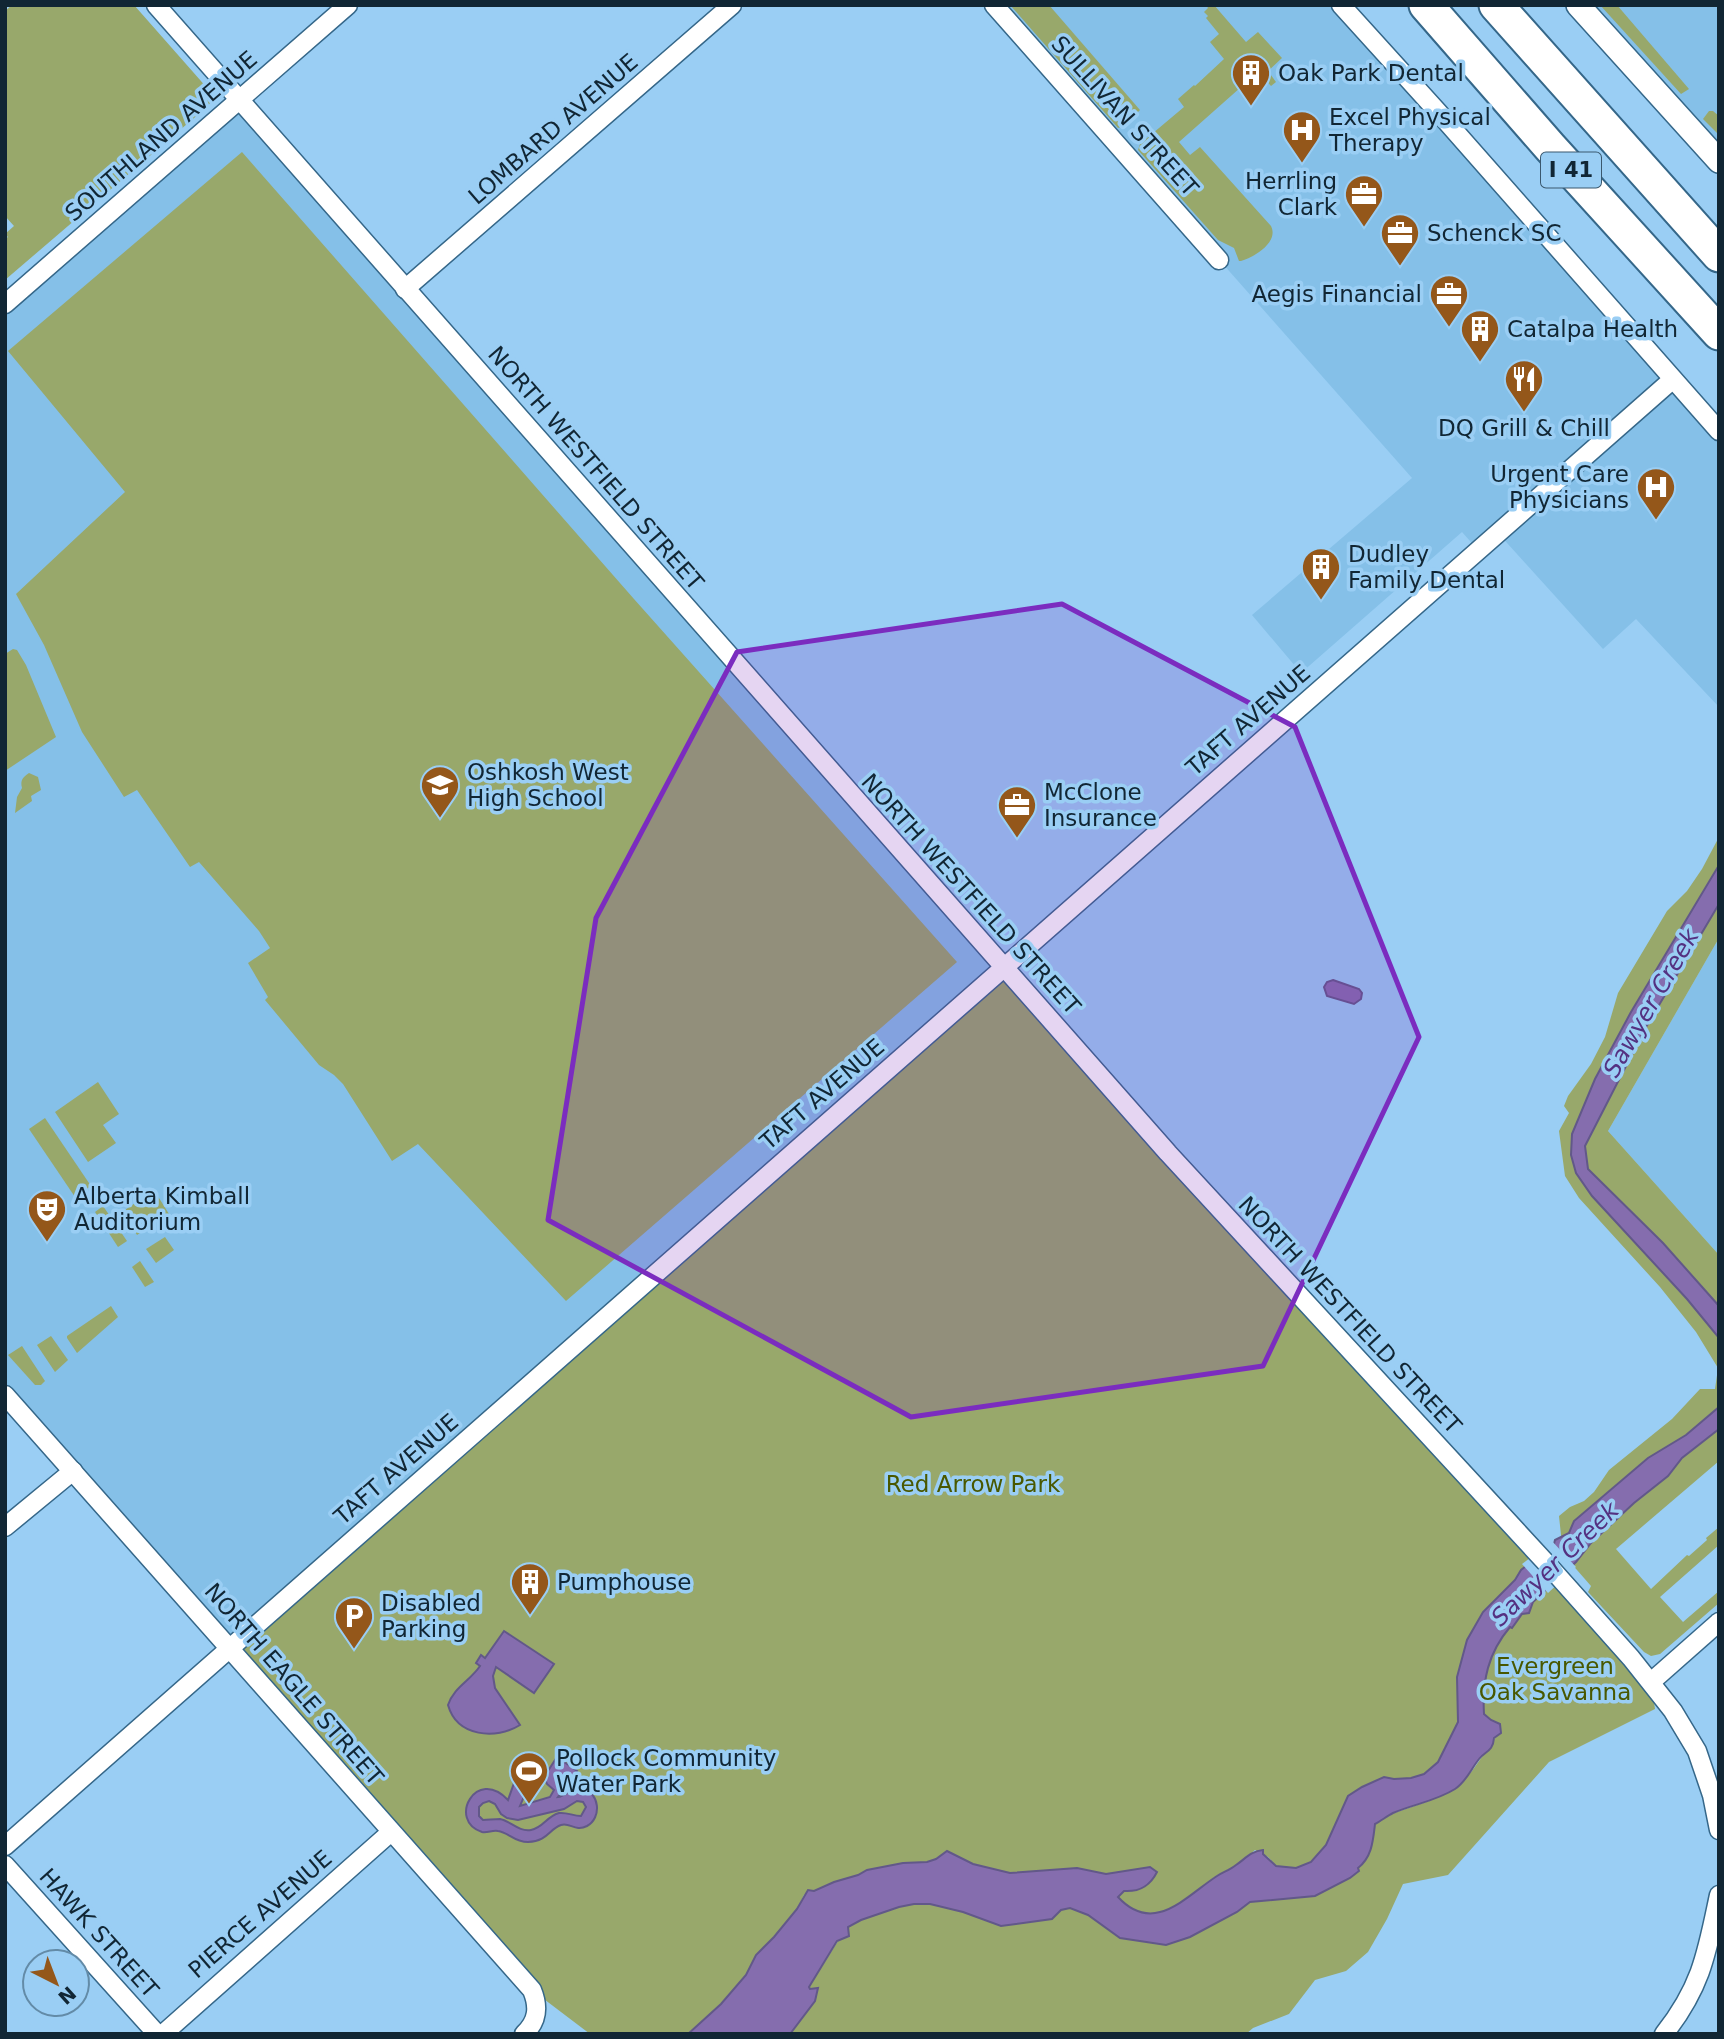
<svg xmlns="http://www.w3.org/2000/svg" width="1724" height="2039" viewBox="0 0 1724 2039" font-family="'DejaVu Sans',sans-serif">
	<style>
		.built { fill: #85c0e8 }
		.green { fill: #98a86b }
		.water { fill: #856dae; stroke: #625889; stroke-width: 2; fill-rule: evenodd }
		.pier { fill: #9acef4 }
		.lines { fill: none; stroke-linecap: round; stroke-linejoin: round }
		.minor-casing { stroke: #356789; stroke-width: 21 }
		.tertiary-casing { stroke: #356789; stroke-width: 26 }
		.motorway-casing { stroke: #356789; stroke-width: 37 }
		.minor { stroke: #fff; stroke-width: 18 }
		.tertiary { stroke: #fff; stroke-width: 23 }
		.motorway { stroke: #fff; stroke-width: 33 }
		.marked { fill: #7b2cbf; fill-opacity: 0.2; stroke: #7b2cbf; stroke-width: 5; stroke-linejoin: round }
		.labels { text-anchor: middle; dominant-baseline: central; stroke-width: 7; stroke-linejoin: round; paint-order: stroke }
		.shield { fill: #9acef4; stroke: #3a586e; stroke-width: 2 }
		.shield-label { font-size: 21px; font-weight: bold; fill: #112634 }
		.poi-label { font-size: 23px; fill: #112634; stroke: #9acef4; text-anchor: start }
		.street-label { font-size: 23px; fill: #112634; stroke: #9acef4 }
		.park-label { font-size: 23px; fill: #495800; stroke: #9acef4 }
		.water-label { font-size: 24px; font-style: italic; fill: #543181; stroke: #9acef4 }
	</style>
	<rect width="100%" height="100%" fill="#9acef4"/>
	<!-- built -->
	<g class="built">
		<path d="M994,5H1341L1719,431V707L1636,619L1603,649L1498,533L1478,550L1462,532L1301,673L1252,615L1412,478Z"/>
		<path d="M1578,5H1719V161Z"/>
		<path d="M240,100L1005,967L231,1648L5,1392V304Z"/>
		<path d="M1719,938V1255L1608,1131Z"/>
	</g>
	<!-- green -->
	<g class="green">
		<path d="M12,5H134L208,89C212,96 213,99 208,106L5,280V239L8,237L5,234L14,226L5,216V11Z"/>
		<path d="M1010,5H1049L1140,110L1124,126L1118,128Z"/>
		<path d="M1206,5H1214L1246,42L1258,32L1282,58L1268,71L1276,82L1271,86L1258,72L1179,142L1190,155L1200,147L1271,226C1279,242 1255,257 1241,261H1239L1234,248L1218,240L1138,150L1140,144L1184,107L1178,99L1194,85L1195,86L1224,59L1210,42L1219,34L1206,18L1208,16L1204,12L1208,8Z"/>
		<path d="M1600,5H1617L1689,89L1681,94Z"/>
		<path d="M1709,111H1713L1719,116V135L1703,119Z"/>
		<path d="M242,152L634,599L957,962L566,1301L418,1144L392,1161L343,1084L334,1075L319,1065L265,1000L268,997L248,963L270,948L259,931L199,862L190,867L137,790L124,797L82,732L44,645L16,594L125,492L8,351Z"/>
		<path d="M13,649L17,650L26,665L56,737L5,771V688L7,687L5,683V654Z"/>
		<path d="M29,773L38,777L41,790L31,796L32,801L15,813L17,797L22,788C20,780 23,777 29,773Z"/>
		<path d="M1719,837V938L1608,1131L1719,1255V1461L1616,1549L1651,1589L1687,1555L1689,1556L1707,1540L1706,1538L1719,1527V1545L1660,1597L1683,1622L1719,1591V1603L1660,1654L1651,1656L1644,1652L1588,1592L1591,1586L1563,1554L1559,1516L1570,1507L1584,1501L1594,1492L1609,1470L1672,1419L1700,1389H1715L1718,1368L1696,1332L1660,1287L1579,1198L1565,1176L1559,1131L1569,1113L1564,1106L1568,1096L1591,1064L1605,1037L1618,993L1667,911L1687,891L1702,869Z"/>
		<path d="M1005,967L1651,1682L1655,1709L1549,1762L1448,1875L1403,1884L1387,1919L1368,1952L1346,1971L1315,1980L1289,2014L1253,2028L1246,2034H790L818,1989H810L809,1987L838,1941L849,1936L848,1927L861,1920L899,1907L914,1904H930L963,1912L1061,1910L1070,1908L1088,1915L1120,1938L1166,1945L1190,1937L1237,1912L1250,1902L1315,1896L1350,1878L1359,1871L1358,1868C1371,1858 1373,1840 1374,1824L1394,1813L1429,1801L1457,1788L1472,1771L1498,1734L1500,1724L1491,1720L1458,1722L1438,1762L1424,1774L1411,1778L1394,1779L1384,1778L1362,1787L1349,1796L1326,1845L1311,1862L1296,1868L1276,1866L1268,1857L1255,1850C1248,1856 1241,1863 1233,1867C1226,1871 1219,1874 1213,1878C1185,1901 1151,1933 1118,1897L1143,1868L1106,1874L1077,1868L1010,1873L973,1864L947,1851L936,1859L927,1862L903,1863L867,1870L858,1875L834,1882L804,1895L797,1909L774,1937L756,1955L746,1975L721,2004L688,2034H590L532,1990L231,1648Z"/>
		<path d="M98,1082L119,1114L103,1125L116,1143L88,1162L55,1112Z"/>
		<path d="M45,1118L91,1186L75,1197L29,1129Z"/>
		<path d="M154,1190L169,1214L137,1235L122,1212Z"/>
		<path d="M103,1206L127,1241L118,1247L95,1212Z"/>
		<path d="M165,1237L174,1250L156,1263L146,1249Z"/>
		<path d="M140,1261L154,1282L145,1287L132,1267Z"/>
		<path d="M111,1306L118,1317L77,1353L67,1338V1336Z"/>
		<path d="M51,1336L68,1360L55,1372L37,1345Z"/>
		<path d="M22,1346L45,1381L41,1385H35L8,1355Z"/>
	</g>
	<!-- water -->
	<g class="water">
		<path d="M1719,865V904L1646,1027L1585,1146L1588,1169L1663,1243L1719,1306V1338L1687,1299L1592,1196L1576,1173L1571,1155L1572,1134L1595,1079L1631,1012Z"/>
		<path d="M1333,980L1359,989L1362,993L1361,999L1354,1004L1327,996L1324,987L1327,982Z"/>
		<path d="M1719,1407V1429L1682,1458L1668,1476L1634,1503L1591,1543L1576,1562L1533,1602L1529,1613L1522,1614L1512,1628L1510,1627C1488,1653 1482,1681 1484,1714L1491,1720L1500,1724L1501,1733L1494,1738C1493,1752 1485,1751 1479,1759C1471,1769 1466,1782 1455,1789C1436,1801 1414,1804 1393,1813C1387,1816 1381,1821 1375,1824C1373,1841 1372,1857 1358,1868L1359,1871L1350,1878L1315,1896L1250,1902L1237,1912L1190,1937L1166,1945L1120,1938L1088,1915L1070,1908L1061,1910L1052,1919L1001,1926L963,1912L930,1904H914L899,1907L861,1920L848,1927L849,1936L837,1941L809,1987L810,1989L818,1988L815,2001L790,2034H688L721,2004L746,1975L756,1955L774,1937L797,1909L808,1890L814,1891L834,1882L858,1875L867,1870L903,1863L927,1862L936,1859L947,1851L973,1864L1010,1873L1077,1868L1106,1874L1150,1867L1157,1872C1150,1886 1140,1892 1124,1891L1118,1897C1154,1936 1186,1896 1217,1876C1223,1872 1230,1870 1236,1865C1245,1859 1251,1851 1263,1850V1854L1276,1866L1296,1868L1311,1862L1326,1845L1348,1796L1362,1787L1384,1777L1394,1779L1411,1778L1424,1774L1438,1762L1458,1722L1457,1677L1467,1640L1483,1612L1515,1580L1521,1570L1554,1544L1555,1540L1569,1533L1574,1521L1648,1458L1686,1435Z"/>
		<path d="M504,1631L554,1664L534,1693L496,1667L493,1676L495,1688L520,1725C496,1740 457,1737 448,1705C454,1687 470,1681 480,1666L476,1663L481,1655L485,1658Z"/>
		<path d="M529,1757C532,1779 528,1787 520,1806L550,1797L554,1790L547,1784L544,1777L557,1757L577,1771L558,1797C566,1796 572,1787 582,1789C600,1792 602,1818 587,1826C575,1832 570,1822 561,1825C549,1829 548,1841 528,1842C514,1842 508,1832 498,1831C492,1830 488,1833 482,1832C447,1821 476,1766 508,1800L514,1783V1760ZM489,1801L495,1804L501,1814L507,1818L518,1820L564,1809L577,1801L583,1802L586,1807L581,1816C573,1816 567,1812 559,1813C547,1816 543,1828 531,1830C518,1832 511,1821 500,1819C494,1819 488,1820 483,1820L479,1816V1807L483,1803Z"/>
	</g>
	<!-- pier -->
	<path class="pier" d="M1551,1540L1576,1567L1548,1593L1522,1564L1551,1542Z"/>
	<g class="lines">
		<!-- minor casing -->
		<g class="minor-casing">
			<g id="minor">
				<path d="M156,5L1168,1153L1549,1566L1631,1658L1673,1711L1697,1751L1712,1795L1719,1830"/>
				<path d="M994,5L1219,260"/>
				<path d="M1341,5L1438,112L1719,431"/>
				<path d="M405,289L732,5"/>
				<path d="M5,304L348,5"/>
				<path d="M5,1395L532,1990C539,2007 538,2021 524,2034"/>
				<path d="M5,1527L73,1471"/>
				<path d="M1651,1682L1719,1622"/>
				<path d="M5,1846L1672,380"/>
				<path d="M5,1865L157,2034"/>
				<path d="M163,2034L391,1832"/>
				<path d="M1664,2034C1702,1986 1707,1952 1719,1895"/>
			</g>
		</g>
		<!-- tertiary casing -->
		<g class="tertiary-casing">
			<path id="tertiary" d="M1578,5L1719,161"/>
		</g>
		<!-- motorway casing -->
		<g class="motorway-casing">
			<g id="motorway">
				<path d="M1426,5L1550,147L1719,333"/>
				<path d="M1496,5L1719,255"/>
			</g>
		</g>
		<!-- minor -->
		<use href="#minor" class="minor"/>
		<!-- tertiary -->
		<use href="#tertiary" class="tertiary"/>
		<!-- motorway -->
		<use href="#motorway" class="motorway"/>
	</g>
	<!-- marked area -->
	<path class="marked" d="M1062,604L1295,727L1419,1037L1263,1366L911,1417L548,1220L596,918L737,652Z"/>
	<!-- icons -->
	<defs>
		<g id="building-pin" transform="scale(2.0125)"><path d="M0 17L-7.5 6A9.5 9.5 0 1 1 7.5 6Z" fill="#94571a" stroke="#9acef4"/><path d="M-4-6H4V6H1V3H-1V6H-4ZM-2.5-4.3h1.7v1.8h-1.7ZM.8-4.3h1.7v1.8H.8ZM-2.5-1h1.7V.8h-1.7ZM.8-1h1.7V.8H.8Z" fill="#fff"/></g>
		<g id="hospital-pin" transform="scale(2.0125)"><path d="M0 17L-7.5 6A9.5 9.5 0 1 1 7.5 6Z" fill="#94571a" stroke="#9acef4"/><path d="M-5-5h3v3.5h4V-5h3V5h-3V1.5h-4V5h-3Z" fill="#fff"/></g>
		<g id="office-pin" transform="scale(2.0125)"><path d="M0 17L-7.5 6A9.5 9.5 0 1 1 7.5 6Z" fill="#94571a" stroke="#9acef4"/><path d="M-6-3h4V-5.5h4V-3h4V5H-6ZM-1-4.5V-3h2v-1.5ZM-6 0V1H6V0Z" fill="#fff"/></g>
		<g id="restaurant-pin" transform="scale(2.0125)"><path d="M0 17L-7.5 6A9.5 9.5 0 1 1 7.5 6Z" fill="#94571a" stroke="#9acef4"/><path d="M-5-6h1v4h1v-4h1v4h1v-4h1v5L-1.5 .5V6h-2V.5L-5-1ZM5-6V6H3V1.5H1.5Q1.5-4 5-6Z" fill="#fff"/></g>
		<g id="school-pin" transform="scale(2.0125)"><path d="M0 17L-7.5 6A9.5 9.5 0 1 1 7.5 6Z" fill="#94571a" stroke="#9acef4"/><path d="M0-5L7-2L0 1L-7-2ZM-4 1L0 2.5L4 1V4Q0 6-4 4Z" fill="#fff"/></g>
		<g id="theatre-pin" transform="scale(2.0125)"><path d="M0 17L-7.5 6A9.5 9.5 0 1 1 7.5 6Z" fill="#94571a" stroke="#9acef4"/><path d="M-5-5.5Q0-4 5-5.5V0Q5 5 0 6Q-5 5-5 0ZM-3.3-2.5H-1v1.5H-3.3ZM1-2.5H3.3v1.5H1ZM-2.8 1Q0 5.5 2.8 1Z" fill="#fff"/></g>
		<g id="parking-pin" transform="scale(2.0125)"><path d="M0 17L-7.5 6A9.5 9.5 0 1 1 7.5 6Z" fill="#94571a" stroke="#9acef4"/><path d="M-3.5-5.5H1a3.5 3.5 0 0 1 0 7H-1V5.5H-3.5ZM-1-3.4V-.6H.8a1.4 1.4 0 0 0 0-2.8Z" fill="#fff"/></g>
		<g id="stadium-pin" transform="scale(2.0125)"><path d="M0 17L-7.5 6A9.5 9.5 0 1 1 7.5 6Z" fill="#94571a" stroke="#9acef4"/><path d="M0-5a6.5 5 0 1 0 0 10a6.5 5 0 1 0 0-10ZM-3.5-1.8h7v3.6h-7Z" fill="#fff"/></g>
	</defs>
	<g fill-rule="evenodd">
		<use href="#building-pin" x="1251" y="73"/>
		<use href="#hospital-pin" x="1302" y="130"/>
		<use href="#office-pin" x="1364" y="194"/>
		<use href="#office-pin" x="1400" y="233"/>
		<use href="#office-pin" x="1449" y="294"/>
		<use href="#building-pin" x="1480" y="329"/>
		<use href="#restaurant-pin" x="1524" y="379"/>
		<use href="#hospital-pin" x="1656" y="487"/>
		<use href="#building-pin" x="1321" y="567"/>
		<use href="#school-pin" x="440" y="785"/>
		<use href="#office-pin" x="1017" y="805"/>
		<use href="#theatre-pin" x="47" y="1209"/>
		<use href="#building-pin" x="530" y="1582"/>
		<use href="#parking-pin" x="354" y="1616"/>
		<use href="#stadium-pin" x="529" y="1771"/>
	</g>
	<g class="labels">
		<!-- shield labels -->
		<rect class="shield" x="1541" y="152.5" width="60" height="35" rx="5"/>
		<g class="shield-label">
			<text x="1571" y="170">I 41</text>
		</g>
		<!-- poi labels -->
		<g class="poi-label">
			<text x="1278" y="73">Oak Park Dental</text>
			<text x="1329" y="117">Excel Physical<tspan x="1329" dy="26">Therapy</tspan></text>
			<text x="1337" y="181" text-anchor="end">Herrling<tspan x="1337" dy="26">Clark</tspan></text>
			<text x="1427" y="233">Schenck SC</text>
			<text x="1422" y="294" text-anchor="end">Aegis Financial</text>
			<text x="1507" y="329">Catalpa Health</text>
			<text x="1524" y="428" text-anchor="middle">DQ Grill &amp; Chill</text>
			<text x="1629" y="474" text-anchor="end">Urgent Care<tspan x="1629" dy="26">Physicians</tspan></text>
			<text x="1348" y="554">Dudley<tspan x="1348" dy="26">Family Dental</tspan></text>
			<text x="467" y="772">Oshkosh West<tspan x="467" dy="26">High School</tspan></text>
			<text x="1044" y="792">McClone<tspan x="1044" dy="26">Insurance</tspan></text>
			<text x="74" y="1196">Alberta Kimball<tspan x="74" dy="26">Auditorium</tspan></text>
			<text x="557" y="1582">Pumphouse</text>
			<text x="381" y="1603">Disabled<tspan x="381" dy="26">Parking</tspan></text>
			<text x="556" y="1758">Pollock Community<tspan x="556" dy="26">Water Park</tspan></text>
		</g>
		<!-- street labels -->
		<g class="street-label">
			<text transform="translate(1125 116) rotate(48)">SULLIVAN STREET</text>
			<text transform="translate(553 129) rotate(-41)">LOMBARD AVENUE</text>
			<text transform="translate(161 136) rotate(-41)">SOUTHLAND AVENUE</text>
			<text transform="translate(596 468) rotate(49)">NORTH WESTFIELD STREET</text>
			<text transform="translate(1248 720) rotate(-41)">TAFT AVENUE</text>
			<text transform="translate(971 894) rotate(48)">NORTH WESTFIELD STREET</text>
			<text transform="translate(822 1094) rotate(-41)">TAFT AVENUE</text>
			<text transform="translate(1350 1315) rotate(47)">NORTH WESTFIELD STREET</text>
			<text transform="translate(396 1469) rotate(-41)">TAFT AVENUE</text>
			<text transform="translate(294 1684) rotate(49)">NORTH EAGLE STREET</text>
			<text transform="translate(260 1914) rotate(-41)">PIERCE AVENUE</text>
			<text transform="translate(99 1933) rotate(48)">HAWK STREET</text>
		</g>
		<!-- park labels -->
		<g class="park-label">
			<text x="973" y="1484">Red Arrow Park</text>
			<text x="1555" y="1666">Evergreen<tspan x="1555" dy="26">Oak Savanna</tspan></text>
		</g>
		<!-- water labels -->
		<g class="water-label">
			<text transform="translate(1651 1003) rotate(-60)">Sawyer Creek</text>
			<text transform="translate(1555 1564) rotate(-44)">Sawyer Creek</text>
		</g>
	</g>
	<!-- border -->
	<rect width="1724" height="2039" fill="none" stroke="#112634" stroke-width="14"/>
	<!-- north arrow -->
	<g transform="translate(56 1983) rotate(138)"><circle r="33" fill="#9acef4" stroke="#638ba7" stroke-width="2"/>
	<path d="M0-5L12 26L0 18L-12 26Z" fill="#94571a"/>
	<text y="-10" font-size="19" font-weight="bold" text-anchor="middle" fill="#112634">N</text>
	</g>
</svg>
